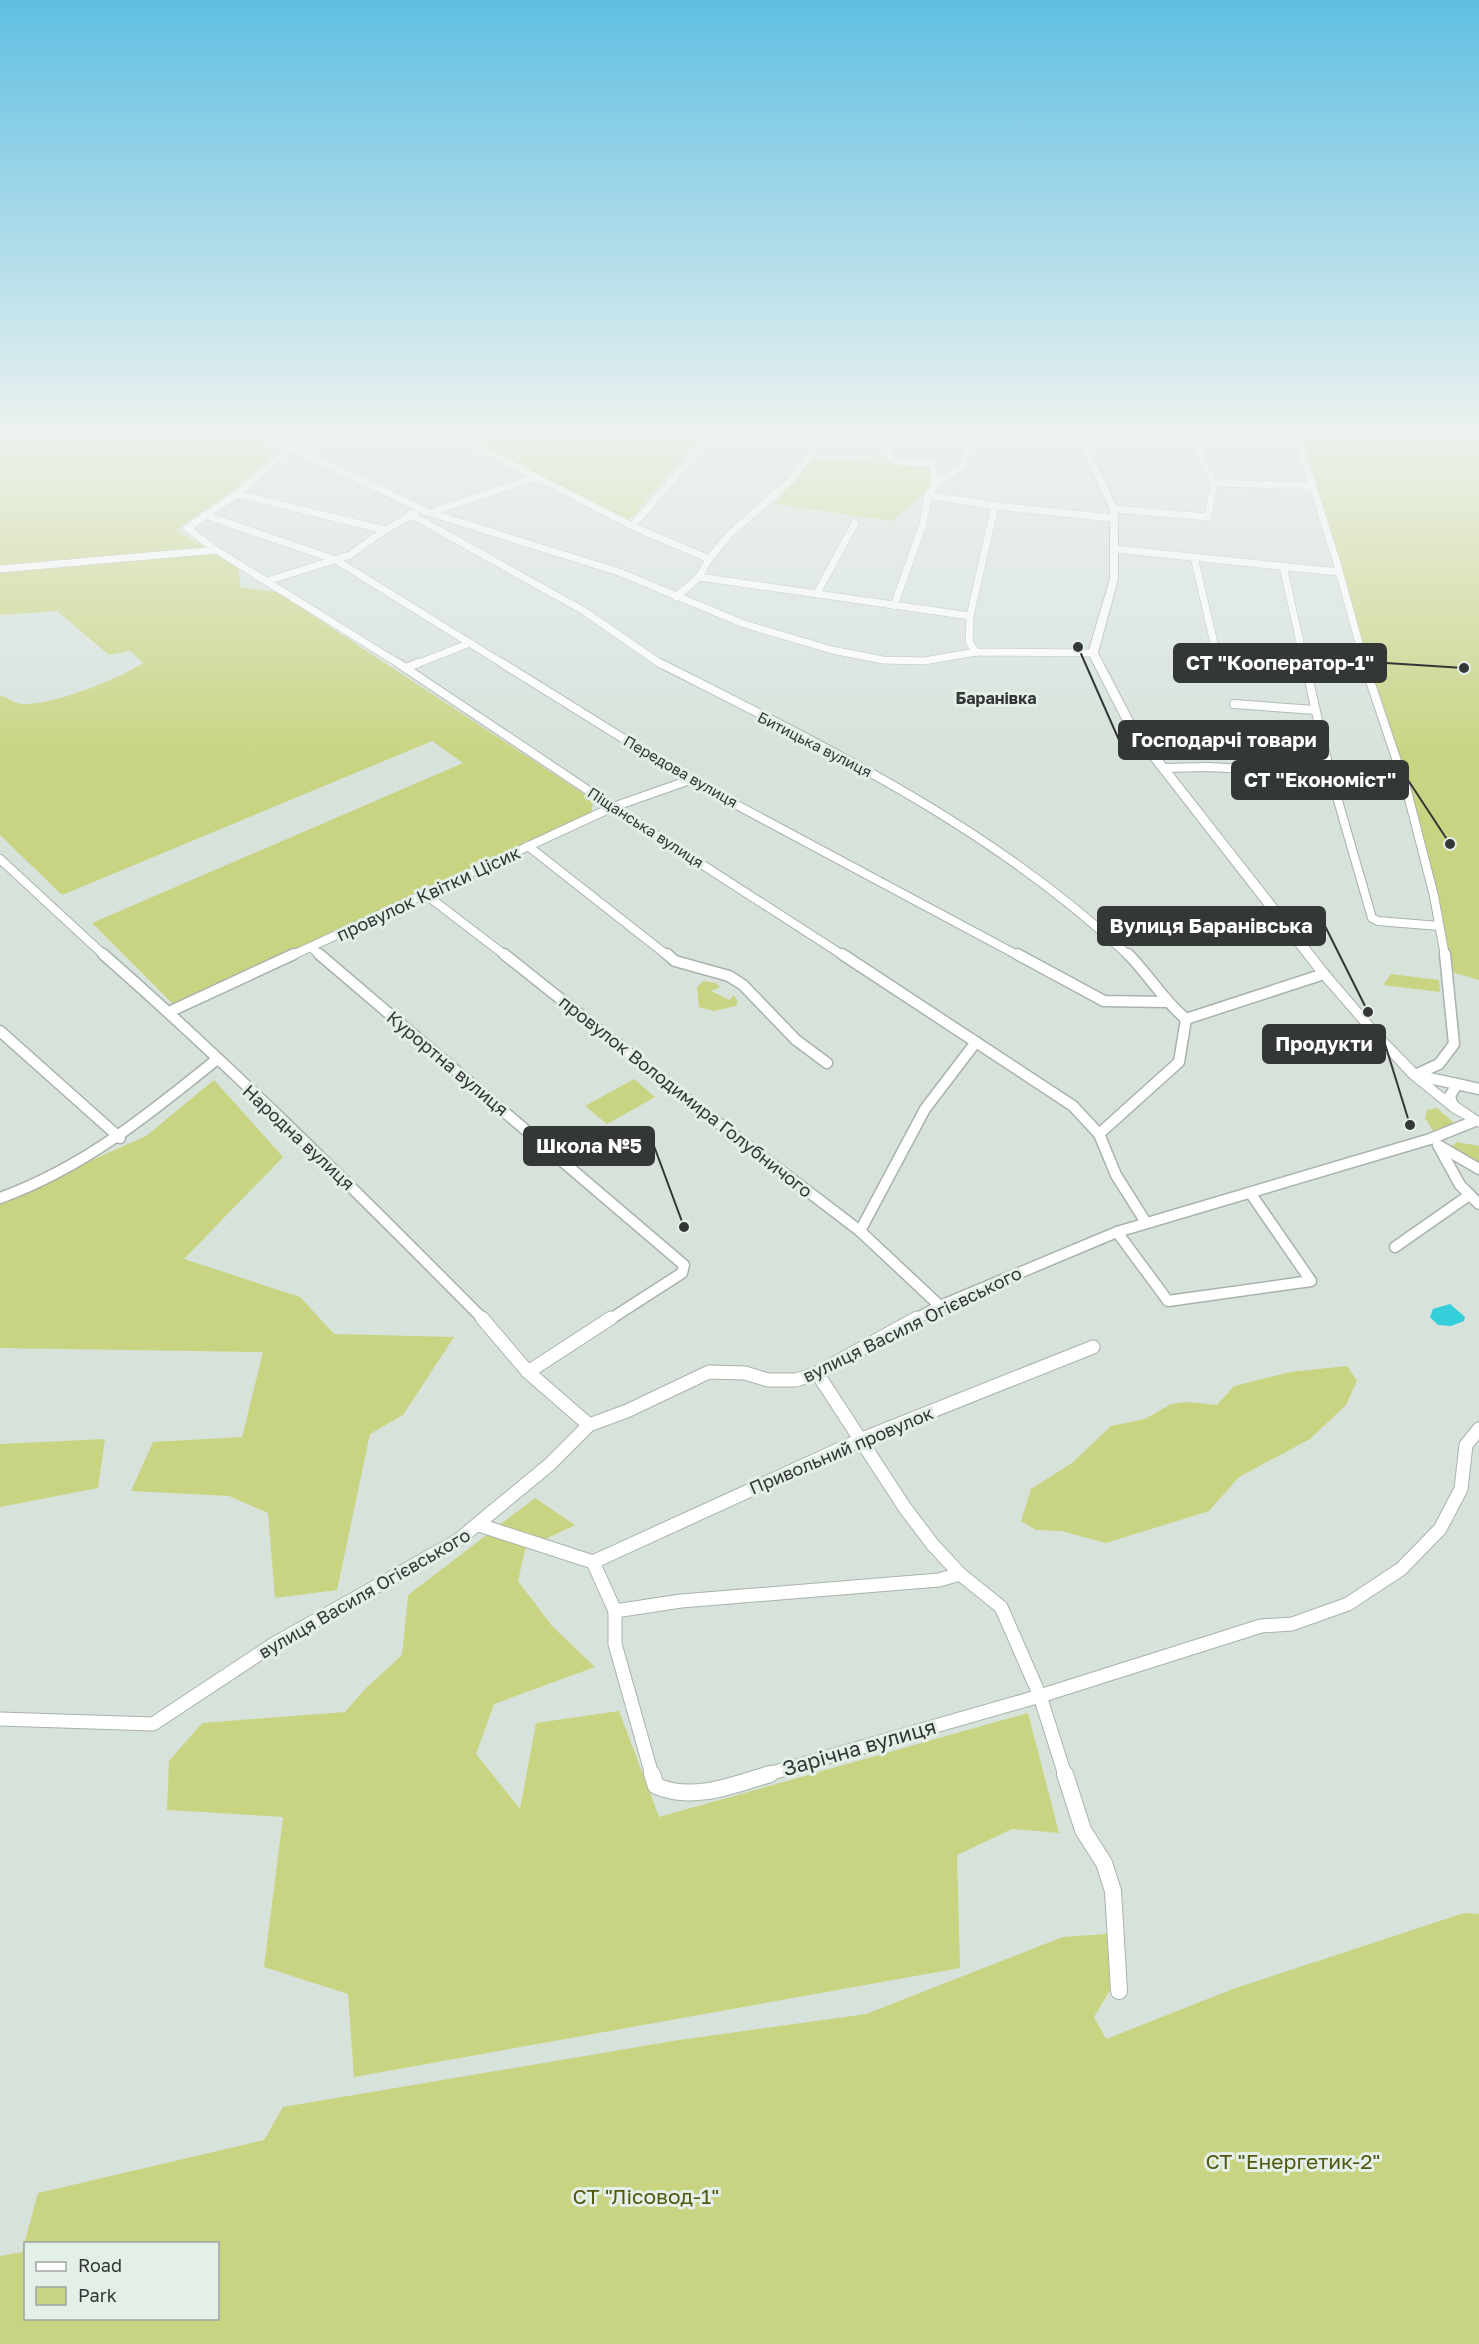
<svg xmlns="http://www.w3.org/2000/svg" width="1479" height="2344" viewBox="0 0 1479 2344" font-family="'Golos Text',sans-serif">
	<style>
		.green { fill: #c9d482; fill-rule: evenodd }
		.water { fill: #33cfda }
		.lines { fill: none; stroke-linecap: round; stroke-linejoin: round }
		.minor-far4-casing { stroke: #a8b3ac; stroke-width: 8 }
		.minor-far3-casing { stroke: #a8b3ac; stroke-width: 10 }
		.minor-far2-casing { stroke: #a8b3ac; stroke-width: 13 }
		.minor-far1-casing { stroke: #a8b3ac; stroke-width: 15 }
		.minor-casing { stroke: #a8b3ac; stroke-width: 18 }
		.secondary-casing { stroke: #a8b3ac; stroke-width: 2 }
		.minor-far4 { stroke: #fff; stroke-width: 7 }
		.minor-far3 { stroke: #fff; stroke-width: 8 }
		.minor-far2 { stroke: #fff; stroke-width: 10 }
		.minor-far1 { stroke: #fff; stroke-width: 13 }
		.minor { stroke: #fff; stroke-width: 16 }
		.secondary { fill: #fff; fill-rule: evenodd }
		.labels { text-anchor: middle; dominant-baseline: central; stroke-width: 6; stroke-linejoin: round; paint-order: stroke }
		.far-street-label { font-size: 15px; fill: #333735; stroke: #e4efe8 }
		.far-neighbourhood-label { font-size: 16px; font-weight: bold; fill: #333735; stroke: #e4efe8 }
		.street-label { font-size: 18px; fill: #333735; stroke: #e4efe8 }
		.near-street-label { font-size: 21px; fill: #333735; stroke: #e4efe8 }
		.near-park-label { font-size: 21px; fill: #51580f; stroke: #e4efe8 }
		.leader { fill: none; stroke: #333735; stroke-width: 2 }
		.callout-dot { fill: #333735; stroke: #e4efe8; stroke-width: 2 }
		.callout { fill: #333735; stroke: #333735; stroke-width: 2 }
		.callout-label { font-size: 20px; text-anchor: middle; font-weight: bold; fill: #fff }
	</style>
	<rect width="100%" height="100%" fill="#d7e2db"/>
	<!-- green -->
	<g class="green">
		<path d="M0,431H334L299,441L279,433L262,445L272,454L235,489L176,530L239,568L240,587L277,592L593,800L592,812L174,1005L92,923L463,763L432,741L62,895L0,835V696C8,697 13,703 22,704C51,706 119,679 143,663L130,651L109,655L57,611L0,615Z"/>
		<path d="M451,431H705L628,522Z"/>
		<path d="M1302,431H1479V980L1448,971L1407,791L1302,452Z"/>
		<path d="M812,459L928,465L931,486L892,521L774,504Z"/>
		<path d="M1391,974L1439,980L1440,992L1383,985Z"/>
		<path d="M703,981L716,983L720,987L711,991L729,1000L734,995L738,1002L736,1006L714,1011L699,1007L697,988Z"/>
		<path d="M634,1079L655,1097L607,1124L585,1106Z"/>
		<path d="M214,1080L283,1157L184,1259L300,1297L334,1334L454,1337L403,1415L370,1434L337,1590L275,1598L268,1513L229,1496L131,1491L153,1442L242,1437L263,1352L0,1348V1201L146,1136Z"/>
		<path d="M1437,1108L1453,1122L1451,1125L1433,1131L1425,1118L1427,1110Z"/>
		<path d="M1457,1142L1479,1146V1165L1451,1147Z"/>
		<path d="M1347,1366L1357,1381L1346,1405L1310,1439L1239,1477L1209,1511L1106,1543L1061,1531L1036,1530L1021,1521L1031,1489L1072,1463L1111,1426L1145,1419L1171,1404L1187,1402L1217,1405L1234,1386L1290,1372Z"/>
		<path d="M105,1439L98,1488L0,1507V1444Z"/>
		<path d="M535,1498L575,1525L525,1549L518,1581L552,1626L595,1667L494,1704L476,1754L520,1809L536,1723L619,1711L659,1817L1028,1713L1059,1833L1012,1829L957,1855L960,1968L354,2077L348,1994L264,1967L283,1817L167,1810L169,1761L202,1723L345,1712L366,1688L402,1655L408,1595Z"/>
		<path d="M1464,1913L1479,1914V2344H0V2256L22,2252L38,2193L264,2140L283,2107L679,2040L866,2014L1063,1937L1107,1934L1110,1990L1094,2017L1106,2039L1233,1989ZM26,2244H218V2318H26Z"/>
	</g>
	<!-- water -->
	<path class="water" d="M1450,1304L1465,1317L1464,1321L1451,1326L1438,1325L1430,1317L1433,1309Z"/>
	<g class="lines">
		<!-- minor-far4 casing -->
		<g class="minor-far4-casing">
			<g id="minor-far4">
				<path d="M292,431V447L427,512L619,572L744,624L832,650L883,660L924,661L976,652L1093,653"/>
				<path d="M351,431L292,447L237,494L187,528L216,550L401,665"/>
				<path d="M447,431L632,526L709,559"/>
				<path d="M896,431L889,457L896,461L932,464L935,485"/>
				<path d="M1302,431V452L1337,563L1365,665"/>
				<path d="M1451,431L1479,433"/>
				<path d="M1214,483L1312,486"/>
				<path d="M237,494L385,530"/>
				<path d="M928,495L995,506L1113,518"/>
				<path d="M1114,509L1208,517L1214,483L1201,458L1199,431"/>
				<path d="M434,511L538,477"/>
				<path d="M410,514L584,611L662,665"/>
				<path d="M205,515L336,560L505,665"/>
				<path d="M632,526L716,431"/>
				<path d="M1114,549L1338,572"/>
				<path d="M1194,557L1219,665"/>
				<path d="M1283,566L1305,665"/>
				<path d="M0,569L216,550"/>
				<path d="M699,577L970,616"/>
				<path d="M267,581L350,555L385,530L415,514"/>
				<path d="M817,593L855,523"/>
				<path d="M676,597L699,577L709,559L729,535L791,480L808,458L823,431"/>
				<path d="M894,606L923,524L928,495L935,485L963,465L970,431"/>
				<path d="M976,652L969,642L970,616L995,506"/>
				<path d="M414,665L470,643"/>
			</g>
		</g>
		<!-- minor-far3 casing -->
		<g class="minor-far3-casing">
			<g id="minor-far3">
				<path d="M398,663L613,807L844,956"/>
				<path d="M502,663L690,780L1019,956"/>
				<path d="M660,663C825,747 993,827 1129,956"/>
				<path d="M1218,663L1219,666L1367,674"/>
				<path d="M1305,663L1330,773L1372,918L1378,921L1439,926"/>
				<path d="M1364,663L1407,791L1434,896L1445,956"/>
				<path d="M406,668L418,663"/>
				<path d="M1234,704L1315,710"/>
				<path d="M1163,768L1208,767L1403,778"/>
				<path d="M528,846L668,956"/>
				<path d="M0,859L105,956"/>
				<path d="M425,894L506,956"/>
				<path d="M312,948L321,956"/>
				<path d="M291,956L613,807L690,780"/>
			</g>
		</g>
		<!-- minor-far2 casing -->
		<g class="minor-far2-casing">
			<g id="minor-far2">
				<path d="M103,954C236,1071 360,1195 484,1320"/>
				<path d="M319,954L684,1265L682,1273L609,1320"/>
				<path d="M504,954L675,1090L860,1231L940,1306"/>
				<path d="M667,954L675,961L729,976L743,985L796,1040L827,1063"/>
				<path d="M842,954L1073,1106L1099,1134"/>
				<path d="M1017,954L1104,1001L1166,1002"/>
				<path d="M1128,954C1149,975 1163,1000 1186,1019"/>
				<path d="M169,1012L294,954"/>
				<path d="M0,1031L120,1138"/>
				<path d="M1415,1075L1439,1064L1454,1044L1445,954"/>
				<path d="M1415,1075L1457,1084"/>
				<path d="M1453,1106L1450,1096L1457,1084L1479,1089"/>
				<path d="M1438,1145L1460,1185L1479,1204"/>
				<path d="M1438,1145L1479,1169"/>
				<path d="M0,1198C83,1168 148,1115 216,1060"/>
				<path d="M1145,1221L1116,1175L1099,1134L1179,1062L1186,1019L1324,974"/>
				<path d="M860,1231L925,1109L976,1042"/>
				<path d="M1117,1232L1168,1301L1311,1281L1251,1194"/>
				<path d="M1395,1247L1468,1196"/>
				<path d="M914,1320L940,1306L1117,1232L1430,1139L1475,1121"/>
			</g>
		</g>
		<!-- minor-far1 casing -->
		<g class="minor-far1-casing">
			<g id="minor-far1">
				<path d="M482,1318L528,1372L589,1425"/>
				<path d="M528,1372L611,1318"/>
				<path d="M817,1373L905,1508L933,1545L960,1574L1001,1607L1040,1696L1065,1775"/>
				<path d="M479,1525L593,1562L615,1611V1644L652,1775"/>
				<path d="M593,1562L862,1439L1093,1347"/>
				<path d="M615,1611L681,1601L939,1580L960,1574"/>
				<path d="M0,1719L153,1724L274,1644L457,1541L549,1465L589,1425L627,1411L709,1372L745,1373L768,1380H796L817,1373L917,1318"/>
				<path d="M765,1775L1040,1696L1261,1626L1292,1624L1348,1604L1401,1569L1440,1529L1461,1489L1466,1445L1479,1429"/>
			</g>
		</g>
		<!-- minor casing -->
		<g class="minor-casing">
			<g id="minor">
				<path d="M652,1774L656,1786C694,1802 733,1785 770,1774"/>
				<path d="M1065,1774L1083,1830L1104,1863L1113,1891L1119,1991"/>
			</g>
		</g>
		<!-- secondary casing -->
		<g class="secondary-casing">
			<path id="secondary" d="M1073,431H1081L1118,509V579L1098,653L1136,726L1328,971L1381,1033L1419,1072L1439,1090L1479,1117V1127L1452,1112L1410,1078L1373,1038L1320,977L1127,729L1088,653L1110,579V509Z"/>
		</g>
		<!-- minor-far4 -->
		<use href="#minor-far4" class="minor-far4"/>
		<!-- minor-far3 -->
		<use href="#minor-far3" class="minor-far3"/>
		<!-- minor-far2 -->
		<use href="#minor-far2" class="minor-far2"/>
		<!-- minor-far1 -->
		<use href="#minor-far1" class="minor-far1"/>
		<!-- minor -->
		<use href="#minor" class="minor"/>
		<!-- secondary -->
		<use href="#secondary" class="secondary"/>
	</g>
	<!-- sky -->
	<linearGradient id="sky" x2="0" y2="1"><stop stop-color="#5fbfe2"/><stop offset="0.57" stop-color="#edf2ef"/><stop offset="1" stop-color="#edf2ef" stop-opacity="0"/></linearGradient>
	<rect width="1479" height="759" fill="url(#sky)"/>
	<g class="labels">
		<!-- far-street labels -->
		<g class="far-street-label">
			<text transform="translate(815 744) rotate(27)">Битицька вулиця</text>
			<text transform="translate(681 771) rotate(30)">Передова вулиця</text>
			<text transform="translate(646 827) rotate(33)">Піщанська вулиця</text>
		</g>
		<!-- far-neighbourhood labels -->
		<g class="far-neighbourhood-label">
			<text x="996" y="698">Баранівка</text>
		</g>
		<!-- street labels -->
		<g class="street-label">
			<text transform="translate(428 893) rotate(-25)">провулок Квітки Цісик</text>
			<text transform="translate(448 1063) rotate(40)">Курортна вулиця</text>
			<text transform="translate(686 1096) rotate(38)">провулок Володимира Голубничого</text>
			<text transform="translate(299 1137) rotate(43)">Народна вулиця</text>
			<text transform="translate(912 1324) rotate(-26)">вулиця Василя Огієвського</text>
			<text transform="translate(841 1450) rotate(-23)">Привольний провулок</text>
			<text transform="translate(364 1593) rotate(-30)">вулиця Василя Огієвського</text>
		</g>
		<!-- near-street labels -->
		<g class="near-street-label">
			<text transform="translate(859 1747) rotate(-16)">Зарічна вулиця</text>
		</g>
		<!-- near-park labels -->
		<g class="near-park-label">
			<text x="1293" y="2161">СТ "Енергетик-2"</text>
			<text x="646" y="2196">СТ "Лісовод-1"</text>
		</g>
	</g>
	<!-- callouts -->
	<path class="leader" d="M1464 668L1386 663M1078 647L1119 740M1450 844L1408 780M1368 1012L1325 926M1410 1125L1385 1044M684 1227L654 1146"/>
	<g class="callout-dot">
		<circle cx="1464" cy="668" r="6"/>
		<circle cx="1078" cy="647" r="6"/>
		<circle cx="1450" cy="844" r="6"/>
		<circle cx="1368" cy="1012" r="6"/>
		<circle cx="1410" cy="1125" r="6"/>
		<circle cx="684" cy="1227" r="6"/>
	</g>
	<g class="callout">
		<rect x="1174" y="644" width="212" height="38" rx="6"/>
		<rect x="1119" y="721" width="209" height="38" rx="6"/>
		<rect x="1232" y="761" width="176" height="38" rx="6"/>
		<rect x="1098" y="907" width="227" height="38" rx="6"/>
		<rect x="1263" y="1025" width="122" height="38" rx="6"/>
		<rect x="524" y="1127" width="130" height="38" rx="6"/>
	</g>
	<g class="callout-label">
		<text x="1280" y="670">СТ "Кооператор-1"</text>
		<text x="1224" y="747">Господарчі товари</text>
		<text x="1320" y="787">СТ "Економіст"</text>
		<text x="1211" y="933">Вулиця Баранівська</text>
		<text x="1324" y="1051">Продукти</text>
		<text x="589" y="1153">Школа №5</text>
	</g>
	<!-- legend -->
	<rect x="24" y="2242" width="195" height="78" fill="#e4efe8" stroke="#9da5a0" stroke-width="1.5"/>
	<rect x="36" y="2262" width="30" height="9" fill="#ffffff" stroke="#9da5a0" stroke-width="1.5"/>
	<text x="78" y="2272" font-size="18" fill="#333735">Road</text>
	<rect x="36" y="2287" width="30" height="18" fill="#c9d482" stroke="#9da5a0" stroke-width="1.5"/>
	<text x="78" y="2302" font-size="18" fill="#333735">Park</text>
</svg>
